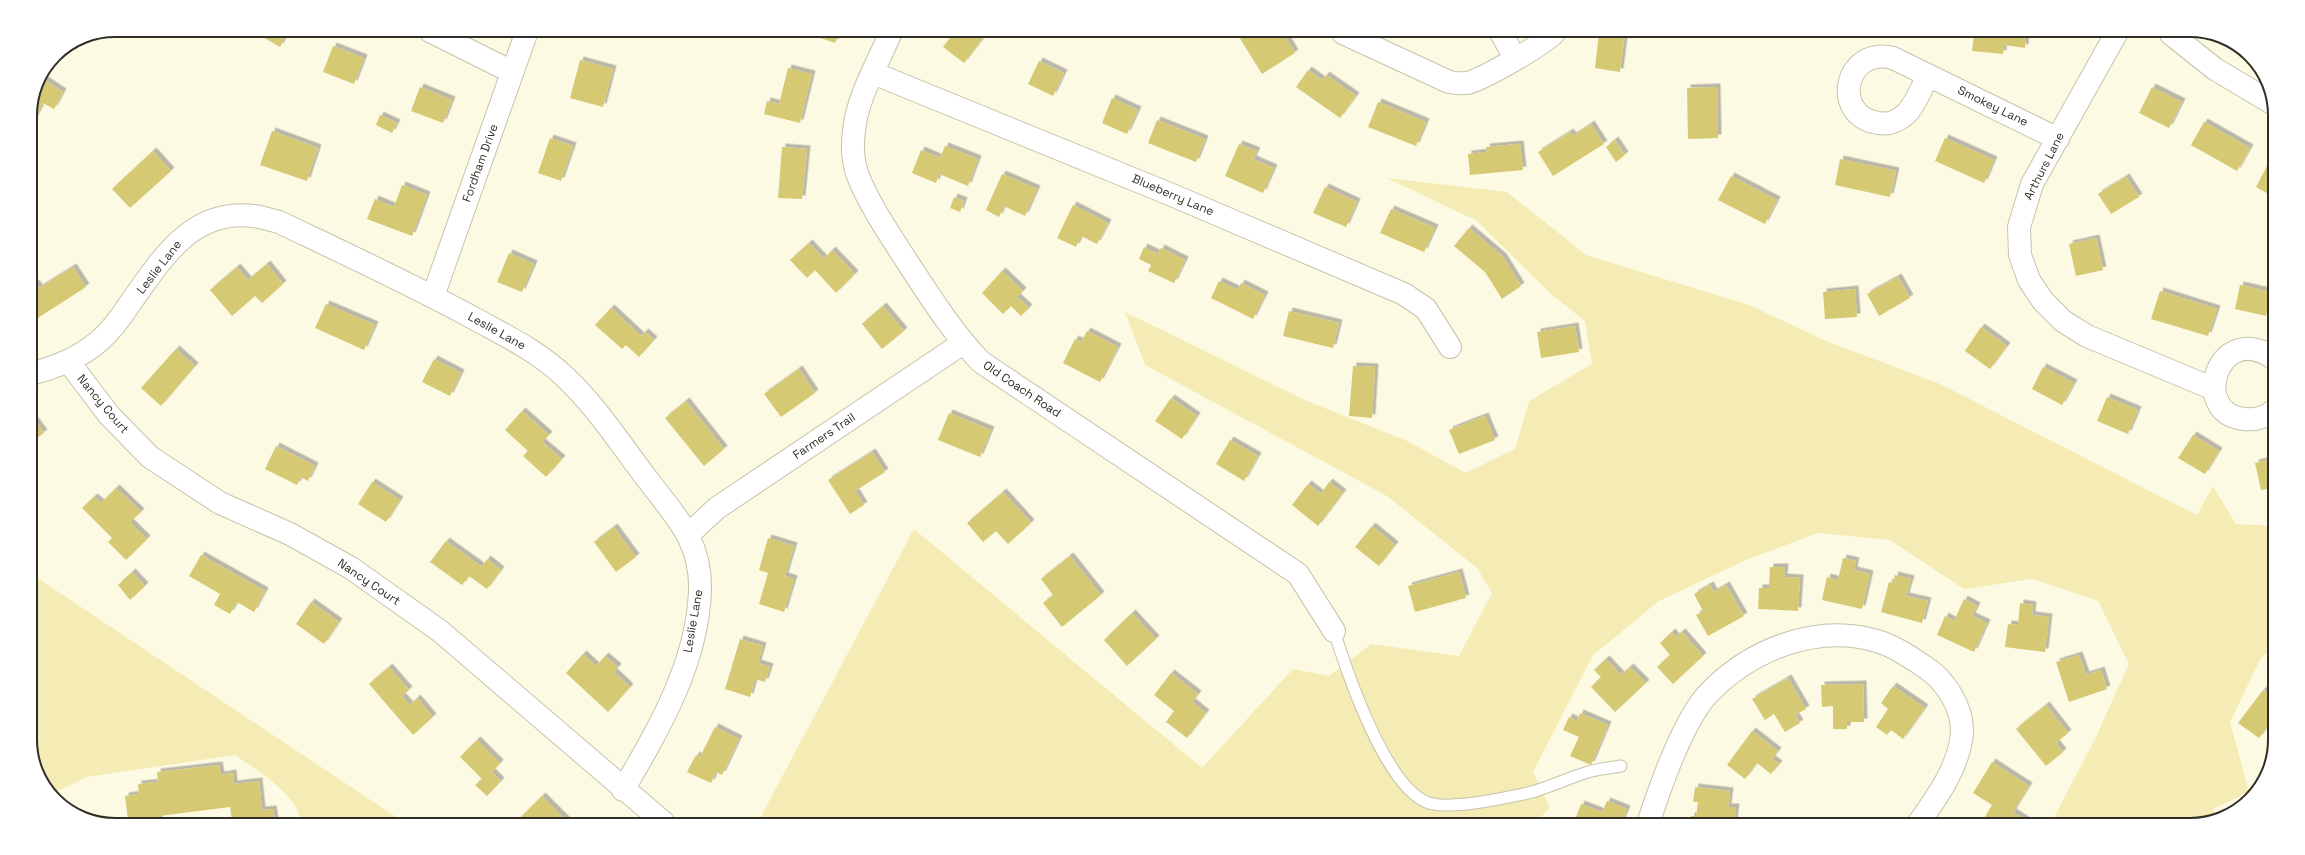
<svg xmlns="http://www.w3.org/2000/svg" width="2305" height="855" viewBox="0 0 2305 855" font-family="'Space Grotesk',sans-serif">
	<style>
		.green { fill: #f4ecb4 }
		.building { fill: #d6c973; filter: url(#shadow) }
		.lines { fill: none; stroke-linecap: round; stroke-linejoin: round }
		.lane-casing { stroke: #c6c3ac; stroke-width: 13 }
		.street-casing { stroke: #c6c3ac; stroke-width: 24 }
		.lane { stroke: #fff; stroke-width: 11 }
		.street { stroke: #fff; stroke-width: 22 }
		.labels { text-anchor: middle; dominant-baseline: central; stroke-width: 4; stroke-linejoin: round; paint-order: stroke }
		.street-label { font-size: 12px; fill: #302e26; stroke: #fff }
		.rim { fill: none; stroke: #302e26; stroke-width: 2 }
	</style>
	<defs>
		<filter id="shadow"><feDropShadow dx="3.5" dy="-3.5" stdDeviation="0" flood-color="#0004"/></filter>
	</defs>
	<rect width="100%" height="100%" fill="#fdfae3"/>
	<!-- green -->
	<g class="green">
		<path d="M1387,178L1507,192L1586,255L1749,305L1826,341L1940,384L2197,515L2213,486L2236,524L2272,526L2271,649L2261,658L2230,722L2249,792L2213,809L2216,817L2190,825H2050L2094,741L2129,664L2098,601L2032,579L1964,589L1890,540L1818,533L1746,560L1659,601L1593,655L1533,772L1550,808L1534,824L758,822L914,529L1202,768L1293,669L1329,676L1371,644L1459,656L1492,593L1477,568L1387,496L1145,365L1125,312L1307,401L1407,441L1466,473L1515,449L1529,401L1592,364L1585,321L1553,296L1477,221Z"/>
		<path d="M30,573L402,821H300C299,795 255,769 235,755L87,777L51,794L48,792L30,746Z"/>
	</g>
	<!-- building -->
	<g class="building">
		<path d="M251,30H289L280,47Z"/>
		<path d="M813,32H839L835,43L812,35Z"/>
		<path d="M954,32H988L964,63L943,47Z"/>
		<path d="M1236,32L1283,33L1295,53L1262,74Z"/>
		<path d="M1599,33H1625L1620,72L1595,68Z"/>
		<path d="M1974,34H2026L2025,48L2004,45L2003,54L1972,51Z"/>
		<path d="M82,37L77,49L69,46L76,41Z"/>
		<path d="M333,46L364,58L354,84L323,72Z"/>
		<path d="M580,60L613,69L603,107L570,98Z"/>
		<path d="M1039,61L1064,73L1053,96L1028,84Z"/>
		<path d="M788,68L812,74L800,123L764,114L767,101L779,104Z"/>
		<path d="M1308,70L1322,80L1326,75L1356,96L1340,118L1296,87Z"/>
		<path d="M40,77L63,92L54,109L43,103L30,128V110L37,82Z"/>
		<path d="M420,87L452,100L443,123L411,111Z"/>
		<path d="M1717,87L1718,138L1688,139L1687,88Z"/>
		<path d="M2152,87L2182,102L2169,128L2139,113Z"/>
		<path d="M1112,98L1138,110L1127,134L1102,123Z"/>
		<path d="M1378,102L1426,122L1416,146L1368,127Z"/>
		<path d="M380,115L397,123L392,133L376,125Z"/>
		<path d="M1157,120L1205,139L1196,162L1148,143Z"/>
		<path d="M2204,122L2250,148L2237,171L2191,145Z"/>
		<path d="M1591,124L1604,144L1553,176L1538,152L1570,132L1573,136Z"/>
		<path d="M272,131L318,148L307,181L260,165Z"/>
		<path d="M550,138L573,146L561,181L538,173Z"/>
		<path d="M1945,138L1994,160L1984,183L1935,161Z"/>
		<path d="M1615,140L1625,155L1616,162L1606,147Z"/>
		<path d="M1239,144L1257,151L1253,159L1274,168L1263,193L1225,176Z"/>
		<path d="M1520,144L1523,170L1470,175L1468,154L1487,152L1486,147Z"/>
		<path d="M945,146L978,159L968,186L939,174L936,183L912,173L921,150L940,158Z"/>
		<path d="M782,147L807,149L802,199L778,198Z"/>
		<path d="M153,151L171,171L130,208L112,189Z"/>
		<path d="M1840,159L1896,171L1890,197L1835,185Z"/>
		<path d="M2268,164L2274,167V197L2256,187Z"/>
		<path d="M1002,174L1037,189L1025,216L1004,206L999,217L986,210Z"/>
		<path d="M1731,176L1777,200L1765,224L1718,200Z"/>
		<path d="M2126,177L2139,197L2111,214L2098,194Z"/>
		<path d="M402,185L427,195L412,236L367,219L375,199L394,207Z"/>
		<path d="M1325,187L1357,202L1346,227L1313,213Z"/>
		<path d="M954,197L964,201L960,212L950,208Z"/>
		<path d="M1073,205L1108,223L1097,244L1081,236L1076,247L1057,238Z"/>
		<path d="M1391,209L1435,228L1424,252L1380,233Z"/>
		<path d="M1469,228L1503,257L1521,286L1502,299L1485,272L1454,246Z"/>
		<path d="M2096,238L2103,270L2076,276L2069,244Z"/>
		<path d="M809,243L824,259L832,250L855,274L836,293L815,270L807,278L790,260Z"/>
		<path d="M1144,247L1158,254L1161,248L1185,260L1174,283L1148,271L1151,265L1139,259Z"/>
		<path d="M509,253L534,264L522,292L497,282Z"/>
		<path d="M267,264L283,284L262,303L255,296L232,316L210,290L237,267L248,280Z"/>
		<path d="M73,267L86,287L30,323V287L36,283L39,288Z"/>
		<path d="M1002,271L1023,291L1017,297L1029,308L1021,316L1011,306L1003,314L982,293Z"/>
		<path d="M1898,277L1910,298L1879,316L1867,294Z"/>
		<path d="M1219,281L1238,290L1241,283L1265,295L1253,319L1211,298Z"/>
		<path d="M2240,285L2271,292L2266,316L2235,309Z"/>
		<path d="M1855,289L1857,317L1825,319L1823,292Z"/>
		<path d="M2160,291L2217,309L2208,336L2151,319Z"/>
		<path d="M326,304L375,325L364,350L315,328Z"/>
		<path d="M883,306L904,331L882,349L862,324Z"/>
		<path d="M611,308L641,336L645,332L654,340L639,357L626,345L622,349L595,325Z"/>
		<path d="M1289,311L1339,323L1333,348L1283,336Z"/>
		<path d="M1575,326L1579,352L1541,358L1537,332Z"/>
		<path d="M1981,327L2007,346L1990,369L1965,351Z"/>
		<path d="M1087,331L1118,347L1100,382L1063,363L1075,339L1081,342Z"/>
		<path d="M176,349L195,366L161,406L141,388Z"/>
		<path d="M434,359L461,373L450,396L422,382Z"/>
		<path d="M1353,366L1375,367L1372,418L1349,416Z"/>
		<path d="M2043,367L2074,383L2062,405L2032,389Z"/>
		<path d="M799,369L815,393L781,417L764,394Z"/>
		<path d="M2107,397L2138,410L2128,434L2097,421Z"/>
		<path d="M1171,398L1197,416L1182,439L1155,421Z"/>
		<path d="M686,401L724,449L704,466L665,418Z"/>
		<path d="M522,411L549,435L542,442L562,459L546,477L523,456L528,451L505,430Z"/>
		<path d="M949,413L991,430L980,457L938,440Z"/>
		<path d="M1485,416L1495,440L1459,454L1449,430Z"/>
		<path d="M32,417L44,433L30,443V418Z"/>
		<path d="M2193,435L2219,451L2205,474L2178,458Z"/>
		<path d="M1230,440L1258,456L1244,481L1216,464Z"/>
		<path d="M276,446L315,466L308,481L301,477L297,485L265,469Z"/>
		<path d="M872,452L885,472L855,491L864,505L850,514L828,480Z"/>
		<path d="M2272,459V488L2261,490L2255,463Z"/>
		<path d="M372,482L400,500L386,522L358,504Z"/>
		<path d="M1329,482L1343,493L1318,526L1292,505L1308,484L1321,494Z"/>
		<path d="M116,488L141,512L130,522L147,539L126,560L108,542L112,538L82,508L94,497L101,503Z"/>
		<path d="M1003,492L1031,523L1008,544L996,531L983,542L967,523Z"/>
		<path d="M1372,526L1395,545L1379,566L1355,547Z"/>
		<path d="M614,527L636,557L616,572L594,542Z"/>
		<path d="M768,538L794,546L785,576L794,579L784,612L759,604L768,573L759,570Z"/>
		<path d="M446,541L482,567L487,559L501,570L487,589L469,576L462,585L430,562Z"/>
		<path d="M201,555L265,591L254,612L237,602L230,614L214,605L220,594L189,576Z"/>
		<path d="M1070,556L1101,595L1062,627L1043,603L1053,595L1041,579Z"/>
		<path d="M1843,558L1856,561L1854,570L1870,574L1862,609L1822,600L1827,577L1838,580Z"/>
		<path d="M1770,567H1785L1784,577L1800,578L1798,611L1758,609L1759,588H1769Z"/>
		<path d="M132,572L145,586L130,600L118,585Z"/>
		<path d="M1459,572L1466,598L1415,612L1408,586Z"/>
		<path d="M1895,575L1911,579L1906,596L1928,601L1922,623L1881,612L1889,582L1893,583Z"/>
		<path d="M1710,585L1714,592L1726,585L1744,616L1708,636L1696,615L1703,611L1694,594Z"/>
		<path d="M1964,599L1977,606L1972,616L1987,623L1974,652L1937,635L1945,616L1954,621Z"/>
		<path d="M311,602L339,622L324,644L296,624Z"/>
		<path d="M2020,603L2033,605L2032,615L2049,617L2045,652L2005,647L2008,624L2018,625Z"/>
		<path d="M1132,613L1156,639L1127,666L1104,640Z"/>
		<path d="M1672,632L1676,637L1682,632L1703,656L1673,684L1657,667L1670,655L1660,643Z"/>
		<path d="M740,639L763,646L758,663L770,667L765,682L755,679L750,697L725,689Z"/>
		<path d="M583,654L596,666L605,656L618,667L614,672L630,687L608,712L566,673Z"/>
		<path d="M2079,655L2086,675L2101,670L2107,689L2069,702L2056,662Z"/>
		<path d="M1606,659L1621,675L1630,667L1646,683L1615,712L1591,687L1601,677L1594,670Z"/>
		<path d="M389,667L409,690L402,696L410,705L417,698L433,717L413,735L369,684Z"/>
		<path d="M1171,673L1198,694L1192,702L1206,713L1187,738L1166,722L1174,711L1154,695Z"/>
		<path d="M1788,678L1806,709L1795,715L1800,723L1785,732L1774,714L1765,720L1752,699Z"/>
		<path d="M1863,684L1864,722H1847V729H1833V706L1822,707L1821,685Z"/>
		<path d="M1893,686L1925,708L1903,739L1891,730L1887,735L1876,727L1888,709L1881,703Z"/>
		<path d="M2263,690L2271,695V722L2259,738L2238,723Z"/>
		<path d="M2046,705L2068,733L2056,743L2063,752L2046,766L2016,729Z"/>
		<path d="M1580,713L1608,725L1591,765L1570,756L1579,737L1563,730L1569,717L1577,721Z"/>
		<path d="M715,727L739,739L722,775L716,772L711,783L687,772L696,755L700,757Z"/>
		<path d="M1752,731L1778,751L1772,759L1779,764L1771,774L1757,763L1745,779L1727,765Z"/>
		<path d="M477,740L500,763L492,772L501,781L487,796L475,785L482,779L460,757Z"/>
		<path d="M1992,762L2029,786L2013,812L2033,825H1980L1992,805L1973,793Z"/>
		<path d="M219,765L221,775L233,773L234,784L259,781L262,810L273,809L275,821H232L230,807L159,816V821L128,820L125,796L139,794L138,784L158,782L157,772Z"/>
		<path d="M1695,787L1730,791L1728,807H1736L1734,823L1714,820L1713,824H1691V816H1696L1698,802H1693Z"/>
		<path d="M542,796L567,821H517Z"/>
		<path d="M1607,801L1627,809L1621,824H1582L1584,820L1576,817L1581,804L1602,812Z"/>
	</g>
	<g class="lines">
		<!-- lane casing -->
		<g class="lane-casing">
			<path id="lane" d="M1334,631C1347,672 1386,789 1429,803C1451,810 1504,798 1528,793C1548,788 1568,778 1588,772C1599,769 1610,768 1621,766"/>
		</g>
		<!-- street casing -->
		<g class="street-casing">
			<g id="street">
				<path d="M430,31L512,72"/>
				<path d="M891,32C878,63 857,97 854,131C852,145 853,162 858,176C870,206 889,233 906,260C929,295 952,332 981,362L1298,574L1334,631"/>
				<path d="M1343,33L1449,82C1455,83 1461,84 1467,83C1482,80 1544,44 1554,33"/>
				<path d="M1501,33L1515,58"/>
				<path d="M2116,34L2032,184L2019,227L2020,255L2029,280L2043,301L2063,321L2087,336L2214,389"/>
				<path d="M2171,34L2215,69L2272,103"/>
				<path d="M873,73L1172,195L1404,294L1426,309L1450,347"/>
				<path d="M1928,75C1922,87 1916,104 1906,114C1898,121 1888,125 1878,123C1831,116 1844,46 1893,58L2058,139"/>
				<path d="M433,296L527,31"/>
				<path d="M68,361L109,415L150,457L220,503L290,534L351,568L440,631L663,822"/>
				<path d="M30,374C54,368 79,358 98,342C111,331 122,316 131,302C162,259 191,209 253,216C261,217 271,220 279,222C346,254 413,285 477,320C508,337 539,352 565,377C597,407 621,445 648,480C675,516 701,540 700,589C698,663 659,728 623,790"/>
				<path d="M2273,411C2265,418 2255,420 2244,419C2189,413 2218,320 2273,358"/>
				<path d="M689,534L717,508L963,343"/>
				<path d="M1648,824C1660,787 1682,723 1707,695C1749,650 1816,623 1877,641C1894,646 1910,657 1925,667C1945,680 1963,707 1962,733C1959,767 1937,797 1918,824"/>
			</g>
		</g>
		<!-- lane -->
		<use href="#lane" class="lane"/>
		<!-- street -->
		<use href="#street" class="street"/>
	</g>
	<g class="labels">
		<!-- street labels -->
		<g class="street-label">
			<text transform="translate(1993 106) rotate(26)">Smokey Lane</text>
			<text transform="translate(480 163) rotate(-70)">Fordham Drive</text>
			<text transform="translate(2044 166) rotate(-63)">Arthurs Lane</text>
			<text transform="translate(1173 195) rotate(23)">Blueberry Lane</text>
			<text transform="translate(159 267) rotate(-52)">Leslie Lane</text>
			<text transform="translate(497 331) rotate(29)">Leslie Lane</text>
			<text transform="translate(1022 389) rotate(34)">Old Coach Road</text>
			<text transform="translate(103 404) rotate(50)">Nancy Court</text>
			<text transform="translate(824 436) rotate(-34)">Farmers Trail</text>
			<text transform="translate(369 582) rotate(34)">Nancy Court</text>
			<text transform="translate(693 621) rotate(-80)">Leslie Lane</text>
		</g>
	</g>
	<!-- crop -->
	<path d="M0 0H2305V855H0ZM115 37H2190A78 78 0 0 1 2268 115V740A78 78 0 0 1 2190 818H115A78 78 0 0 1 37 740V115A78 78 0 0 1 115 37Z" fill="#fff" fill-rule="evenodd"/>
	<path class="rim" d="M115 37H2190A78 78 0 0 1 2268 115V740A78 78 0 0 1 2190 818H115A78 78 0 0 1 37 740V115A78 78 0 0 1 115 37Z"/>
</svg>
